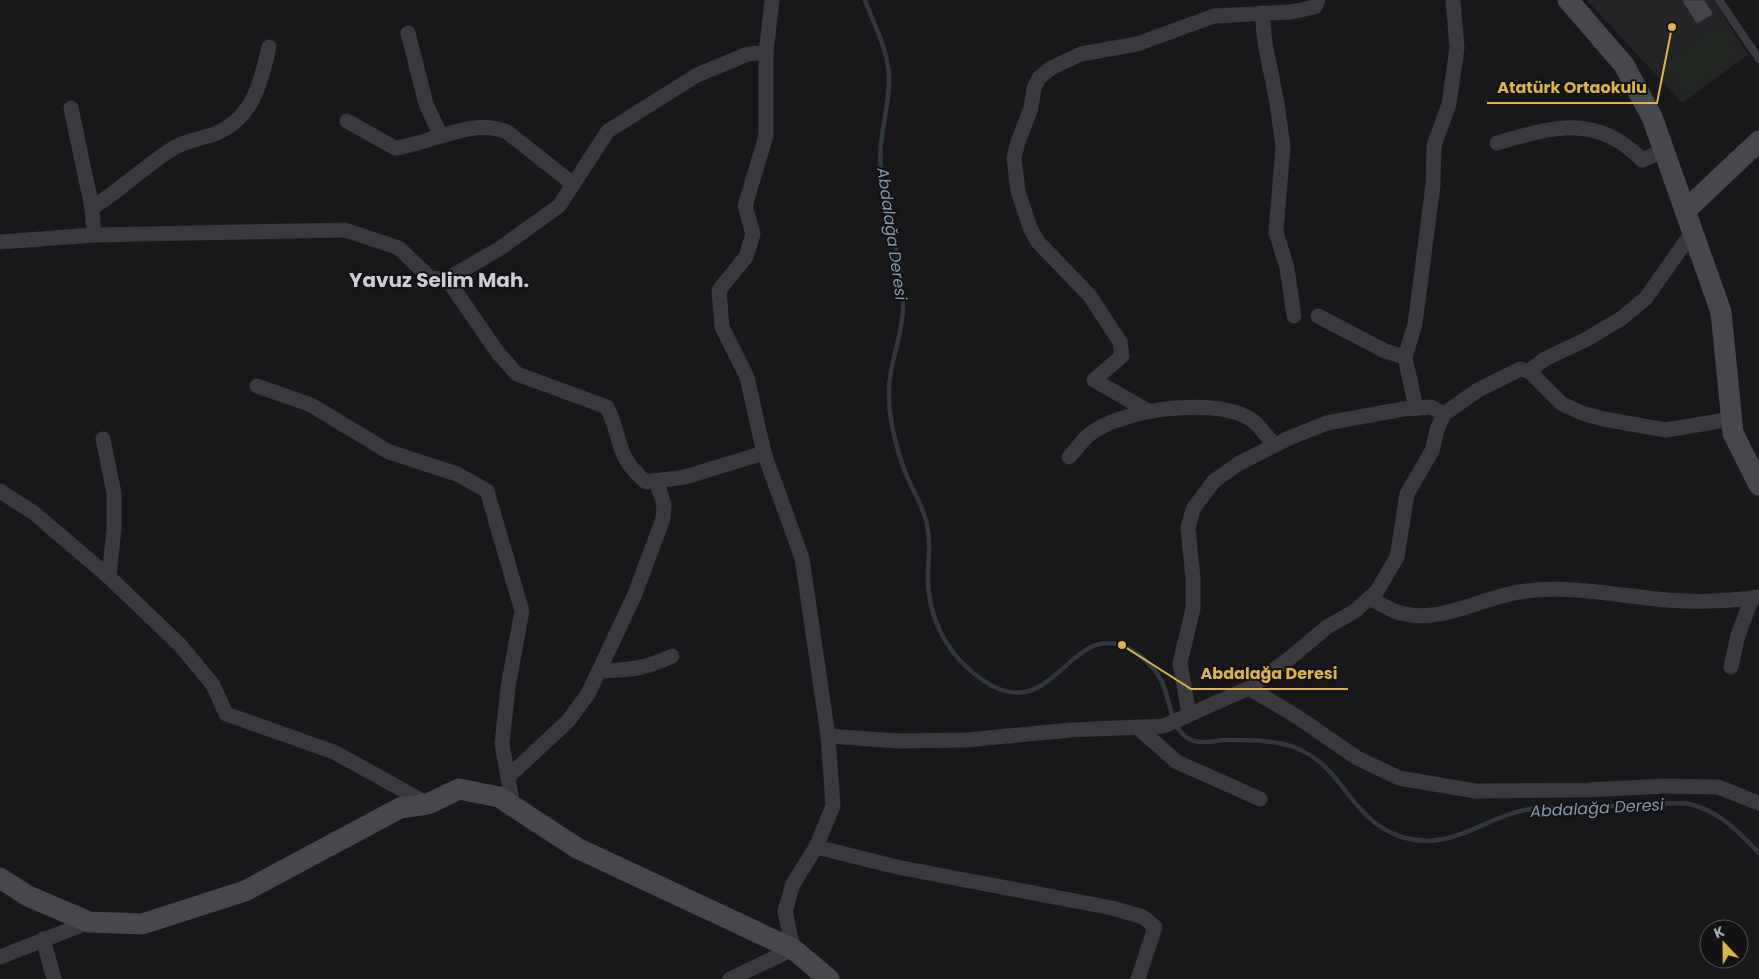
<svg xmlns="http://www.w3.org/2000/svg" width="1759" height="979" viewBox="0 0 1759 979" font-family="Poppins,sans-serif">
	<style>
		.built { fill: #242426 }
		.green { fill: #222923 }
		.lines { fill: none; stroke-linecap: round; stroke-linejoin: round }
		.stream { stroke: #31373e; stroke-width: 4.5 }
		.building { fill: #454549; stroke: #323235 }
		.lane { stroke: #39393e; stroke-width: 8 }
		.street { stroke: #39393e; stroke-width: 15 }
		.secondary { stroke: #47484e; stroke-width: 21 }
		.labels { text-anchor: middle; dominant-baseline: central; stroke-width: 4; stroke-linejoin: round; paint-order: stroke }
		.water-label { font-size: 16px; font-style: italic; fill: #869aaf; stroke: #131214 }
		.district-label { font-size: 20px; font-weight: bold; fill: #cccdd4; stroke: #131214 }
		.leader { fill: none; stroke: #dfb34a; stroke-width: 2 }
		.callout-dot { fill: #dfb34a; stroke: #131214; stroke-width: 2 }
		.callout-label { font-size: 16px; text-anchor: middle; font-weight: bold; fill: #dfb34a; stroke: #131214; stroke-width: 4; stroke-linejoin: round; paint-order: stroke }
	</style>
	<rect width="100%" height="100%" fill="#181719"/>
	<!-- built -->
	<path class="built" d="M1587,0H1714L1748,55L1682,103Z"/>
	<!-- green -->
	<path class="green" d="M1718,26L1738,52L1688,91L1668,65Z"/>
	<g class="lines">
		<!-- stream -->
		<path class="stream" d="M865,0C875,28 889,50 889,80C889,112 877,140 881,172C886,217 904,263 903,309C902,340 887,367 889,400C890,425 897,450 906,474C913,491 923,506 927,524C930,540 929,554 928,570C926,616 946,655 984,681C1055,729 1071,612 1133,651C1144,658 1154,667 1160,678C1170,695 1170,729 1189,739C1200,745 1215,740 1227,740C1250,740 1275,740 1296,748C1343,766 1350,819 1399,836C1452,854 1483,816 1531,809C1549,807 1567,808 1585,807C1618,806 1652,803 1685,803C1717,809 1737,830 1759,853"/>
	</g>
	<!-- building -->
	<path class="building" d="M1682,0H1704L1713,14L1697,24Z"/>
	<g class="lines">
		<!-- lane -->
		<path class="lane" d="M1719,0L1759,59"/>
		<!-- street -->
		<g class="street">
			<path d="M1262,13L1265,43L1277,103L1283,147L1276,232L1287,268L1294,316"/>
			<path d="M408,33L426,104L439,132L445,135"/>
			<path d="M71,108L92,208"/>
			<path d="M347,121L395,148C431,144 471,117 507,132L573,184"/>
			<path d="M1497,143C1553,127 1597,113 1642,160L1664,151"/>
			<path d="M94,235L92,208C120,190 144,167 172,149C186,140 204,139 219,132C254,116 261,81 269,47"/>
			<path d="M0,242L94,235L345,230L399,248L430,278L447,279L499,249L559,206L608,131L697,75L748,54L766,53"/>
			<path d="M447,279L498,353L517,374L607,407C623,440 614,455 646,482L685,477L764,453"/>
			<path d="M1318,316L1385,351L1405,357"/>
			<path d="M1529,371L1545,359L1587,339L1622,318L1646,298L1693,231"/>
			<path d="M257,386L311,405L389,452L457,474L487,491L522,611L508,687L502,744L513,806"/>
			<path d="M1416,408L1405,357L1415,324L1433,185L1434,145L1449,104L1457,48L1453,0"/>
			<path d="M1148,411L1094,380L1122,356L1120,342L1090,296L1038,242L1031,230L1018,191L1014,158L1018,142L1031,108L1034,88L1039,78L1051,68L1081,54L1137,44L1214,16L1291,12L1315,7L1318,0"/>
			<path d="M103,439L114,493V529L109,577"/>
			<path d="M1069,457C1076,450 1082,440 1090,434C1122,409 1212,397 1249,418C1258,423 1267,437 1275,445"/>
			<path d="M0,491L34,513L109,577L180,645L213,685L226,714L334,752L428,804"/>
			<path d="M1370,598C1379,603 1390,610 1400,613C1441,624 1480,598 1519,592C1568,584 1618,596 1667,600C1698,603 1729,601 1759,597"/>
			<path d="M1731,667L1738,635L1752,598"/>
			<path d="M599,671C629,670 645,669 672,656"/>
			<path d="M1249,688L1299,718L1357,758L1399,778L1475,791L1587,790L1665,786L1718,787L1759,803"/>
			<path d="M1189,714L1180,663L1193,609V578L1188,528L1193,509L1214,481L1238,464L1289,438L1327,423L1403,409L1431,407L1444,414"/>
			<path d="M1137,727L1177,762L1260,799"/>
			<path d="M828,736L898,741L966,740L1071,730L1164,726L1249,688L1290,658L1327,627L1355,611L1377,591L1397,557L1407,494L1432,451L1437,430L1444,414L1478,390L1520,369L1529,371L1562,404L1582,413L1603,419L1666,430L1732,419"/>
			<path d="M508,777L568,721L588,694L635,594L663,519L664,504L656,481"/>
			<path d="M816,847L897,867L1112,908L1143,917L1155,927L1138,979"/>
			<path d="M43,939L54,979"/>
			<path d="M0,957L89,922"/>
			<path d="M730,979L793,949L785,911L793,884L816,847L833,806L828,736L802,558L764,453L747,377L722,327L719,290L746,257L753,234L745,206L766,136V53L772,0"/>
		</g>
		<!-- secondary -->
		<g class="secondary">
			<path d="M1568,0L1624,65L1652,117L1721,312L1733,433L1759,485"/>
			<path d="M1686,210L1759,141"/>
			<path d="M0,878L28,896L89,922L142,924L245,891L400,808L428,804L459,789L499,797L577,848L793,949L829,979"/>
		</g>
	</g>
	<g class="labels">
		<!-- water labels -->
		<g class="water-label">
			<text transform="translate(892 234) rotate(82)">Abdalağa Deresi</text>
			<text transform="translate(1597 808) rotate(-3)">Abdalağa Deresi</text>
		</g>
		<!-- district labels -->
		<g class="district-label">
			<text x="439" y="280">Yavuz Selim Mah.</text>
		</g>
	</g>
	<!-- callouts -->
	<path class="leader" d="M1672 27L1657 103H1487M1122 645L1191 689H1348"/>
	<g class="callout-dot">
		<circle cx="1672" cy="27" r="5"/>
		<circle cx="1122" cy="645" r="5"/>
	</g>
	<g class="callout-label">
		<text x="1572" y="93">Atatürk Ortaokulu</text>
		<text x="1269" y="679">Abdalağa Deresi</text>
	</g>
	<!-- north arrow -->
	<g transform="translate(1724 944) rotate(338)"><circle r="24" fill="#131214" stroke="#505056"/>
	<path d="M0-4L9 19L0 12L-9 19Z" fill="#dfb34a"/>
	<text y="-8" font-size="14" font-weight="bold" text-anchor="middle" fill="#abaeb8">K</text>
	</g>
</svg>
